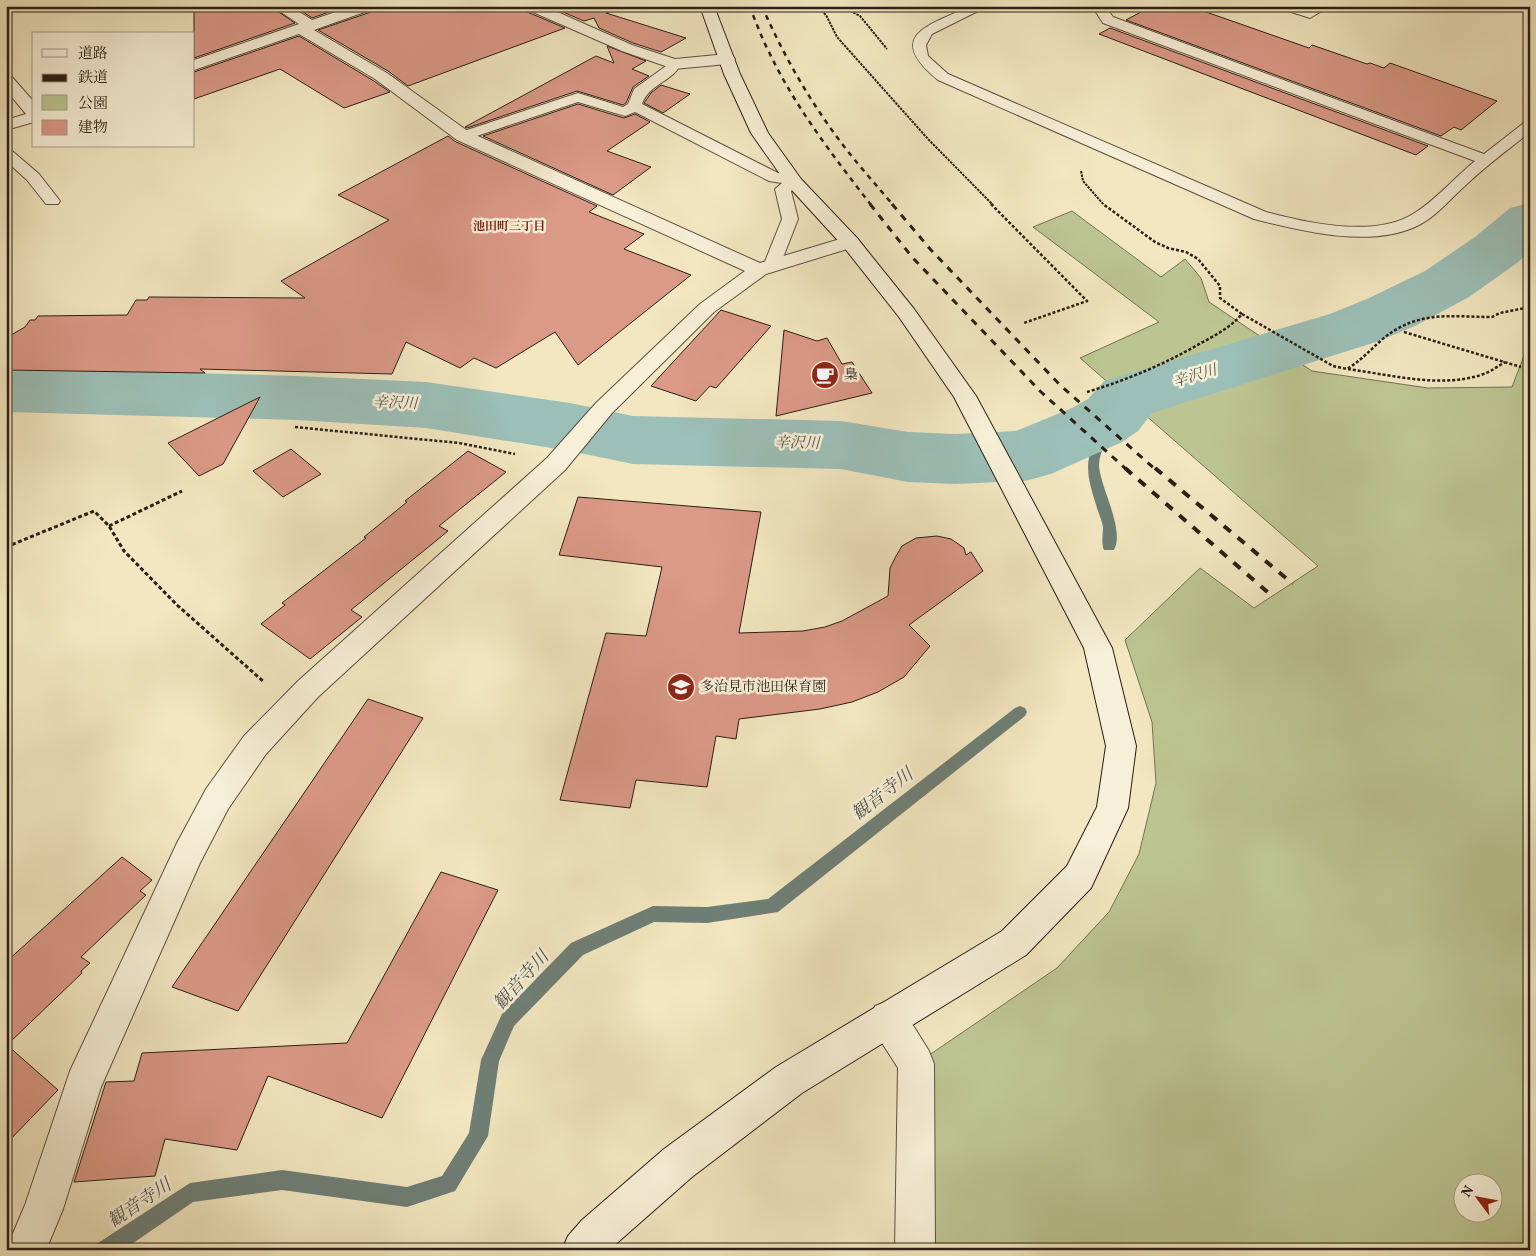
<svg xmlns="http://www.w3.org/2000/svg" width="1536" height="1256" viewBox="0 0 1536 1256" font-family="Vollkorn,'Noto Serif JP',serif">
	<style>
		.green { fill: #bcc592; stroke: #747254; fill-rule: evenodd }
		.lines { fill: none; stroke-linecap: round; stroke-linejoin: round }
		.stream { fill: #6f7f76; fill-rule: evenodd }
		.river { fill: #9cbfb7; fill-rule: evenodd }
		.building { fill: #db9988; stroke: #2b1e15 }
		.lane-casing { stroke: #5d5040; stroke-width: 2 }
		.street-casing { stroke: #5d5040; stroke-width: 2 }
		.secondary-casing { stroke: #2b1e15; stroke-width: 2 }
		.path-far2 { stroke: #2b1e15; stroke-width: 2; stroke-dasharray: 2.5 1; stroke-linecap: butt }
		.path-far1 { stroke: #2b1e15; stroke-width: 2.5; stroke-dasharray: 3 2; stroke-linecap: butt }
		.path { stroke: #2b1e15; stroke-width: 3; stroke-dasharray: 4 2.5; stroke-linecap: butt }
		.lane { fill: #f7efd7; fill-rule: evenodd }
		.street { fill: #f7efd7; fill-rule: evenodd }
		.secondary { fill: #f7efd7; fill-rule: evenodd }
		.rail-far2 { stroke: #2b1e15; stroke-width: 2.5; stroke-dasharray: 5 5; stroke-linecap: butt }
		.rail-far1 { stroke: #2b1e15; stroke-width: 3; stroke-dasharray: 7 7; stroke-linecap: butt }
		.rail { stroke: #2b1e15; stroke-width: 4; stroke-dasharray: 9 9; stroke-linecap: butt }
		.labels { text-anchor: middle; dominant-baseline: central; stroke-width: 5; stroke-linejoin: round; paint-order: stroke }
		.far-neighbourhood-label { font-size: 12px; font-weight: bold; fill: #7a1f14; stroke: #f7efd7 }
		.poi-label { font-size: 14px; fill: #2b1e15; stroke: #f7efd7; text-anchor: start }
		.water-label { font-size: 15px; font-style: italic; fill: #53564e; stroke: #f7efd7 }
		.near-water-label { font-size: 18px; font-style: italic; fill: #53564e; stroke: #f7efd7 }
	</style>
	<rect width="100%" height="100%" fill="#f2e7c1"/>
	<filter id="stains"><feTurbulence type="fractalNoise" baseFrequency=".004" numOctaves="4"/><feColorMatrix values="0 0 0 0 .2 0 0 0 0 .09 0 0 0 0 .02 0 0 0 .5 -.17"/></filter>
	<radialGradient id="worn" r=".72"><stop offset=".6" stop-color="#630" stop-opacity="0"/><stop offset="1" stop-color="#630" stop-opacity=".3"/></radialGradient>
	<!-- green -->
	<path class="green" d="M1072,211L1161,277L1185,259L1201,278L1209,302L1312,371L1428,388L1512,387L1530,340V1250H915L916,1064L1057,968L1109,912L1139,854L1156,783L1152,722L1125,640L1200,568L1254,608L1318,566L1080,358L1159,322L1033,227ZM1464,1184H1494V1214H1464Z"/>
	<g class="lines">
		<!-- stream -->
		<g class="stream">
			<path d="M1097,421L1101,422L1108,436C1104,446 1099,455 1099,466C1101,489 1125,530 1114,550H1104C1101,543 1103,535 1103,527C1102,521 1099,514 1097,508C1088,479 1083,465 1096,436L1091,425Z"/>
			<path d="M1020,706L1025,708L1027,712L1025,716L778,912L707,923L654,922L583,955L514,1026L499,1061L488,1136L455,1191L407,1207L282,1190L193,1202L123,1250H95L98,1243L190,1183L282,1170L407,1187L442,1176L469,1133L481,1060L502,1014L571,943L653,906L707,907L768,899L1015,708Z"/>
		</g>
		<!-- river -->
		<path class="river" d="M1530,203V251L1517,263L1469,297L1415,326L1376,342L1152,413L1138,431L1122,442L1051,474L1025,481L955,484L908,482L841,469L633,464L570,451L426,428L297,420L6,412V368L297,376L426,382L570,403L633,416L841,421L908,432L955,434L1016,431L1072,408L1088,399L1104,381L1330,314L1369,298L1425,271L1475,237L1510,208Z"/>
	</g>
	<!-- building -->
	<g class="building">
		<path d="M194,6H270L295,23L194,58Z"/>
		<path d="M294,6H346L312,18Z"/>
		<path d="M377,6H522L525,11L565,28L408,86L388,71L318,30L374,11Z"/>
		<path d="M549,6H612L613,11L606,13L686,38L661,52L633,43L599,28L594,18L584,21Z"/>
		<path d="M1152,6H1189L1309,48L1312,45L1367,64L1370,63L1384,68L1390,63L1497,101L1461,130L1454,127L1441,136L1126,20Z"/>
		<path d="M1110,28L1428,146L1416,155L1099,34Z"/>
		<path d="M299,36L374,81L390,92L344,108L280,69L194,99V72Z"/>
		<path d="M607,46L646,61L632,69L649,76L633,87L626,103L623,105L577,91L467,128L465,127L596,56L614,63Z"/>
		<path d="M661,85L690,94L663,113L644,103L651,93Z"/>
		<path d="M578,104L624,118L635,114L650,122L607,151L651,167L613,195L483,136Z"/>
		<path d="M448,136L456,142L597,206L589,212L644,234L624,249L691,275L578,365L555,332L496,368L474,358L460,368L406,342L392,374L200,369L205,373L6,370V338L25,327L30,320H35L38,316L127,315L136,300H147L149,297L305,298L281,281L389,220L338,195Z"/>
		<path d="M721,310L771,326L716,388L710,386L696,401L651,386Z"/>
		<path d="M784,330L817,341L827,338L842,364L852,362L872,393L776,416Z"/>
		<path d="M260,397L223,464L199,476L168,443Z"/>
		<path d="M291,449L321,474L283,497L253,471Z"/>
		<path d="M468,451L506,472L439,526L448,531L351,610L362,617L310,659L261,624L285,605L282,603L366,538L364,537L407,502L405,501Z"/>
		<path d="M578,497L761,512L739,633L803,631L825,627L842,621L888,596L890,568L896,556L902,546L916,538L937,536L951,539L964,548L966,555L971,552L983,571L909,625L930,646L904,677L878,692L852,702L820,709L739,719L736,739L716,736L707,787L636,780L630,808L560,800L606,633L646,636L662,567L559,555Z"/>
		<path d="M368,699L423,718L238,1011L172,987Z"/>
		<path d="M122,857L152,880L140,891L146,895L81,957L90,963L81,971L82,973L7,1045L58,1090L6,1144V962Z"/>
		<path d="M441,872L498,890L382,1118L268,1076L237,1150L165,1139L155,1176L74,1182L106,1082L134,1081L142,1053L347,1043Z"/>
	</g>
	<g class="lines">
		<!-- lane casing -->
		<g class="lane-casing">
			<g id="lane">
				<path d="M971,6H988L932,34L926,45L928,56L948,74L1266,212C1307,223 1374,238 1413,214C1436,200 1454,178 1475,161L1103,23L1092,6H1105L1113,17L1484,154L1525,122L1530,121V132C1509,149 1487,165 1468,183C1452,197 1438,215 1419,225C1372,249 1302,231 1254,219L938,80C883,35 930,25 971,6Z"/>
				<path d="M1280,6H1299L1309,9L1314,6H1330L1310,18L1282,9Z"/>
				<path d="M674,60L681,64C672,82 649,84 642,104L778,173L798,176L803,183L791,191L798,219L779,268L773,269L767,268L764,264L782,219L775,189L782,183L769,181L635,112L625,116L578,102L468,139H458L456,136L458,133L578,93L623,107L628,104L634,89L666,66L669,61Z"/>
				<path d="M6,149L11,150L39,174L60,201L58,204H46L27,180L6,161Z"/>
			</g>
		</g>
		<!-- street casing -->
		<g class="street-casing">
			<g id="street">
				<path d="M272,6H290L312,20L353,6H375L373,9L314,30L387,73L469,132L760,263L850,236L857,238L860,242L857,246L766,274L714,312L612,413L565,470L318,697L266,754L228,809L200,863L101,1087L63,1209L46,1250H6L25,1205L70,1071L177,843L206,789L244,736L298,681L547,458L596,403L700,304L745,271L457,140L375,79L299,34L194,70V60L299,24Z"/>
				<path d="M524,6H544L632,45L675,59L727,54L733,56L735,59L733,62L727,64L674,69L668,67L622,51L526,9Z"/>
				<path d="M6,75L12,77L34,102V122L6,130V120L26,114L6,90Z"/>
				<path d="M888,1001L901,1006L929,1051L934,1064L935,1250H895L898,1068L875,1032L870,1019L875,1006Z"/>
			</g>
		</g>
		<!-- secondary casing -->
		<g class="secondary-casing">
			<path id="secondary" d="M700,6H714L740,74L768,133L801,179L857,238L914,309L976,396L1112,648L1136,746L1128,808L1091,888L1026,955L802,1093L692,1177L609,1250H562L568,1236L582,1220L664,1149L776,1067L1002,931L1067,866L1097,807L1106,746L1084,648L954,397L899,317L843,246L789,187L751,133L724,74Z"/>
		</g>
		<!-- path-far2 -->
		<g class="path-far2">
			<path d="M816,6L826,15L837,37L928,139L993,205"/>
			<path d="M841,6L860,16L887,49"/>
			<path d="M1081,171L1083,181L1104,205"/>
		</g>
		<!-- path-far1 -->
		<g class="path-far1">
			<path d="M991,204L1087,301L1024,323"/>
			<path d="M1242,314L1333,366L1347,369C1362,360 1372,348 1385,337C1420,310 1451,317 1492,317L1500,313L1530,307"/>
			<path d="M1404,332L1521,367"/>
			<path d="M1348,369C1391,375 1439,388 1481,375C1490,372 1497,367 1505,362"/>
			<path d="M1087,392C1127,380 1165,364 1201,343C1216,335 1231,327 1242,314L1220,298V286L1198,259L1186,252L1168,248L1155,242L1103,204"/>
			<path d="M295,427L459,443L515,454"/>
		</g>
		<!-- path -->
		<g class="path">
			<path d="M109,526L182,491"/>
			<path d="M6,547L94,511L109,526L124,551L177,605L264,682"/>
		</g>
		<!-- lane -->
		<use href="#lane" class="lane"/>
		<!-- street -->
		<use href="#street" class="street"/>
		<!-- secondary -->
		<use href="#secondary" class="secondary"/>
		<!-- rail-far2 -->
		<g class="rail-far2">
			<path d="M749,6C756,21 761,37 769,52C795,107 834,157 871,205"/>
			<path d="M762,6C784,57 812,105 846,149C861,168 877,186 893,205"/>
		</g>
		<!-- rail-far1 -->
		<g class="rail-far1">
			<path d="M870,204L912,257L1040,391L1127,470"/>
			<path d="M892,204L931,250L1060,385L1156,470"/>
		</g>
		<!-- rail -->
		<g class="rail">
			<path d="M1125,468L1272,596"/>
			<path d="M1155,468L1293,584"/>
		</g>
	</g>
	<!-- icons -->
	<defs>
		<g id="cafe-disc" transform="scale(1.4375)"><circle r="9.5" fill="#8f2418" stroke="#f7efd7"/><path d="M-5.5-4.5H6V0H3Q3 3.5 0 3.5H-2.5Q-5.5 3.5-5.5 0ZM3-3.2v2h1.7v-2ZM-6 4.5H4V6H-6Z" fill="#fff"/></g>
		<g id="school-disc" transform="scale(1.4375)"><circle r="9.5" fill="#8f2418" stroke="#f7efd7"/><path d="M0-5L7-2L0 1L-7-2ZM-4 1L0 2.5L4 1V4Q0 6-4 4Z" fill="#fff"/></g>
	</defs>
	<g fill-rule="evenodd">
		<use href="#cafe-disc" x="825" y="375"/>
		<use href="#school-disc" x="681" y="687"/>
	</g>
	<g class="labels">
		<!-- far-neighbourhood labels -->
		<g class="far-neighbourhood-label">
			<text x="509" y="227">池田町三丁目</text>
		</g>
		<!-- poi labels -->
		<g class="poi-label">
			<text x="844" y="375">梟</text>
			<text x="700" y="687">多治見市池田保育園</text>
		</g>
		<!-- water labels -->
		<g class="water-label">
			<text transform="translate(1195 377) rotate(-17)">辛沢川</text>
			<text transform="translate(395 404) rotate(2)">辛沢川</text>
			<text transform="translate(797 444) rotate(1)">辛沢川</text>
		</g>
		<!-- near-water labels -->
		<g class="near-water-label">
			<text transform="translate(883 795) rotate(-38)">観音寺川</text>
			<text transform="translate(522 981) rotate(-48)">観音寺川</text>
			<text transform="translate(140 1204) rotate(-34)">観音寺川</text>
		</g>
	</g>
	<!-- margin -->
	<rect width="1536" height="1256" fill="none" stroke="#f2e7c1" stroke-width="25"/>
	<rect x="8" y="8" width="1521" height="1241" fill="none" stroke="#2b1e15" stroke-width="2.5"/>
	<rect x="12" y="12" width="1511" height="1231" fill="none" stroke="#2b1e15"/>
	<!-- legend -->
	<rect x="32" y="32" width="162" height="115" fill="#f7efd7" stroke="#a59b89"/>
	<rect x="42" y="49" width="25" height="8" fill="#f7efd7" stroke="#a59b89"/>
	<text x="78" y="58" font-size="15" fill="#2b1e15">道路</text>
	<rect x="42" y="74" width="25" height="8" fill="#2b1e15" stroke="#a59b89"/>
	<text x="78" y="82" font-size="15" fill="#2b1e15">鉄道</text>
	<rect x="42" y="95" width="25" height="15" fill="#bcc592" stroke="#a59b89"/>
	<text x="78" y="108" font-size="15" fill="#2b1e15">公園</text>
	<rect x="42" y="120" width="25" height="15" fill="#db9988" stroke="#a59b89"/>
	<text x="78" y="132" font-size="15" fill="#2b1e15">建物</text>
	<!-- north arrow -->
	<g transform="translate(1478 1198) rotate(302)"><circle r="24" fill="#f7efd7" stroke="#a59b89"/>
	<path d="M0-4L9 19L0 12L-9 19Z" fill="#8f2418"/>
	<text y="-8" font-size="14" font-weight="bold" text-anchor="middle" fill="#2b1e15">N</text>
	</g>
	<rect width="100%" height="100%" filter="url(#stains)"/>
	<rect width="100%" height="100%" fill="url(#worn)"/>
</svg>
